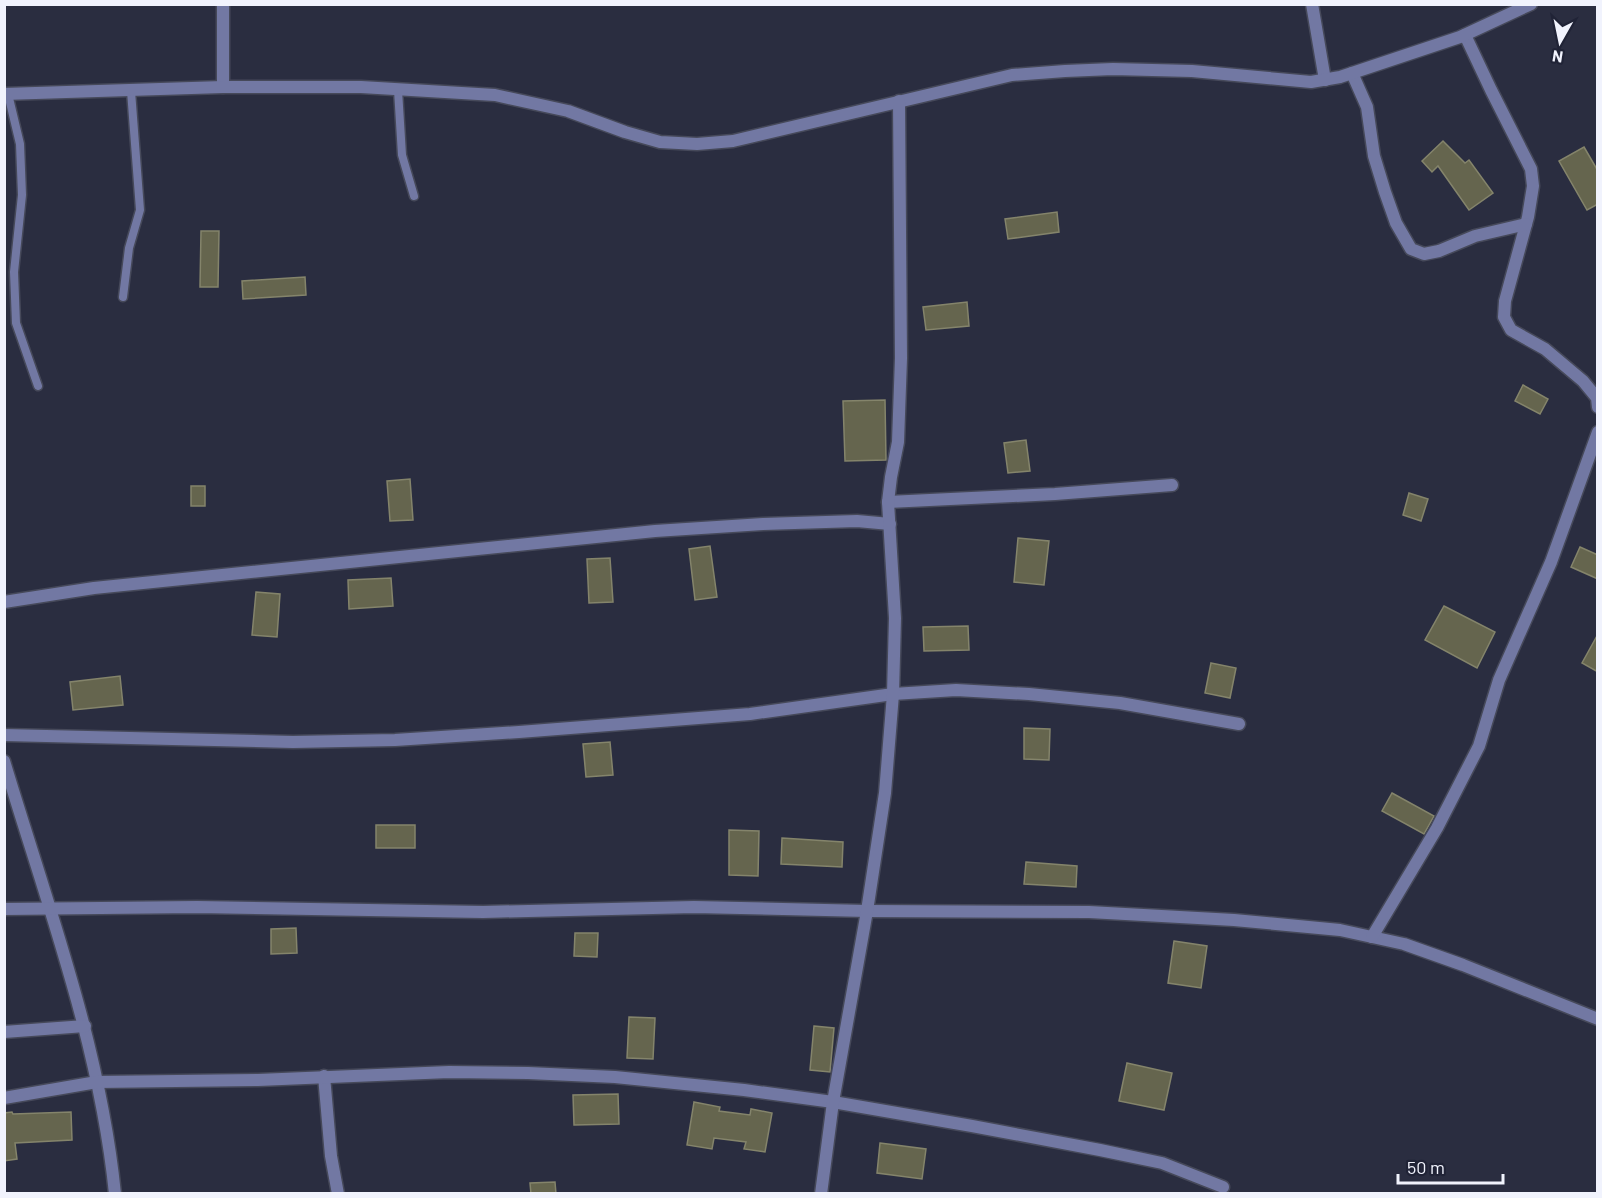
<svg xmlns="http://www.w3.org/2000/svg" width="1602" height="1198" viewBox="0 0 1602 1198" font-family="Barlow,sans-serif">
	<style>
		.building { fill: #65654e; stroke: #84846b; stroke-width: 1.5 }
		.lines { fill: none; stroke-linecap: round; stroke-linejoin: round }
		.lane-casing { stroke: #46495a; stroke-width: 11 }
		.street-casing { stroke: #46495a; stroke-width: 15 }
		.lane { stroke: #7278a3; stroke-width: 8 }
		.street { stroke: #7278a3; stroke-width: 12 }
	</style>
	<rect width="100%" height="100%" fill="#2a2d40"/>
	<!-- building -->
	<g class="building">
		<path d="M1443,141L1465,163L1469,160L1493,193L1469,210L1438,166L1432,172L1422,161Z"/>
		<path d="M1584,147L1598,171V204L1587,210L1559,161Z"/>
		<path d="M1057,212L1059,232L1008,239L1005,219Z"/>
		<path d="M201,231H219L218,287H200Z"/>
		<path d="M305,277L306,295L243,299L242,281Z"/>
		<path d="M967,302L969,326L926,330L923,307Z"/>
		<path d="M1523,385L1548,399L1540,414L1515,401Z"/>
		<path d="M885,400L886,460L845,461L843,401Z"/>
		<path d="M1026,440L1030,471L1008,473L1004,443Z"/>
		<path d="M410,479L413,520L390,521L387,481Z"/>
		<rect x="191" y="486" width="14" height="20"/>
		<path d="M1409,493L1428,499L1421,521L1403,515Z"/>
		<path d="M1018,538L1049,541L1044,585L1014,582Z"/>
		<path d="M710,546L717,597L695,600L689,549Z"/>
		<path d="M1580,547L1598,555V579L1571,567Z"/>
		<path d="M610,558L613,602L589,603L587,559Z"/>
		<path d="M391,578L393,606L349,609L348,580Z"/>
		<path d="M256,592L280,594L277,637L252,635Z"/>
		<path d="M1444,606L1495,632L1477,668L1425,640Z"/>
		<path d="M968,626L969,650L924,651L923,627Z"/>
		<path d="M1598,634V672L1582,663Z"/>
		<path d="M1211,663L1236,668L1230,698L1205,693Z"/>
		<path d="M120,676L123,705L73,710L70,682Z"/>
		<path d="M1024,728L1050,729L1049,760L1024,759Z"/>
		<path d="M610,742L613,775L586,777L583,744Z"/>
		<path d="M1392,793L1434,816L1424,834L1382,811Z"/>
		<rect x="376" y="825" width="39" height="23"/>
		<path d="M729,830L759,831L758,876L729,875Z"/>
		<path d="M782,838L843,842L842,867L781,864Z"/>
		<path d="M1026,862L1077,866L1076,887L1024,884Z"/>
		<path d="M296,928L297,953L271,954V929Z"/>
		<path d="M575,933H598L597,957L574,956Z"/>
		<path d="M1174,941L1207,946L1201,988L1168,983Z"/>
		<path d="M629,1017L655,1018L653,1059L627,1058Z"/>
		<path d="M814,1026L834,1028L830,1072L810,1070Z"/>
		<path d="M1127,1063L1172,1073L1164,1110L1119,1101Z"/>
		<path d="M618,1094L619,1124L574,1125L573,1095Z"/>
		<path d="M694,1102L720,1107L719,1111L750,1115L751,1109L772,1113L765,1152L744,1149L746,1142L714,1138L712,1149L687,1145Z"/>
		<path d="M12,1112L13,1114L71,1112L72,1140L15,1143L17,1159L4,1161V1113Z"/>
		<path d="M880,1143L926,1149L922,1179L877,1173Z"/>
		<path d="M555,1182L556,1194H531L530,1183Z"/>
	</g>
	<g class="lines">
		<!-- lane casing -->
		<g class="lane-casing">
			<g id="lane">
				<path d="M398,90L402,155L414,196"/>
				<path d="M8,94L20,144L22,195L14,272L16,323L38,386"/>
				<path d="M123,297L129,248L140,210L131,91"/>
			</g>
		</g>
		<!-- street casing -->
		<g class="street-casing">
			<g id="street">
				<path d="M223,4V87"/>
				<path d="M1312,4L1325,80"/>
				<path d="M1465,35L1491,90L1531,169L1533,186L1528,217L1505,301L1504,317L1511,330L1545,349L1583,381L1597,398L1598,407"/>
				<path d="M1352,73L1367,107L1374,156L1385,192L1396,223L1411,249L1424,254L1439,251L1475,236L1526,224"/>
				<path d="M4,94L223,87H361L495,95L568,111L625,132L660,142L697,144L733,141L1012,75L1065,71L1113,69L1192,71L1311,82L1340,77L1460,37L1531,4"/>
				<path d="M888,502L1055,494L1172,485"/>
				<path d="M4,602L94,588L655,531L763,524L857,521L890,524"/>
				<path d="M4,735L293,742L395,740L519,732L750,714L893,694L956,690L1029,694L1120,703L1239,724"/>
				<path d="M4,761C47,904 100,1045 115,1194"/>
				<path d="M4,909L197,907L483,912L694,907L867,911L1089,912L1234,920L1340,930L1404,944L1463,965L1598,1019"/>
				<path d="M1372,937L1437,828L1479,746L1499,680L1551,562L1598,432"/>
				<path d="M4,1032L85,1026"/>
				<path d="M324,1076L331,1156L338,1194"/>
				<path d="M4,1098L97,1082L258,1080L449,1072L528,1073L615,1077L744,1090L833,1102L972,1126L1100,1150L1162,1163L1223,1187"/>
				<path d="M821,1194L833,1102L867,911L885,793L893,694L895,618L888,502L891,477L898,442L901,358L899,101"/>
			</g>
		</g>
		<!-- lane -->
		<use href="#lane" class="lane"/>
		<!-- street -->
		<use href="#street" class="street"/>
	</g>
	<!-- border -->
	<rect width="1602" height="1198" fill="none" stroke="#f1f3fd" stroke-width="12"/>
	<!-- north arrow -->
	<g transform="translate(1560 42) rotate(189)" stroke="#202336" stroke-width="4.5" paint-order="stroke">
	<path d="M0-4.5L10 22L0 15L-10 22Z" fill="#f1f3fd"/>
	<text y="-9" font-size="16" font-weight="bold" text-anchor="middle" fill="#f1f3fd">N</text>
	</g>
	<!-- scale -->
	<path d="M1398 1174v9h105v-9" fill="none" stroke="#f1f3fd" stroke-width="3"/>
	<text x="1407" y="1174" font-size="18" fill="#f1f3fd" stroke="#202336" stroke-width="4.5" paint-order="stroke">50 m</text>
</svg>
